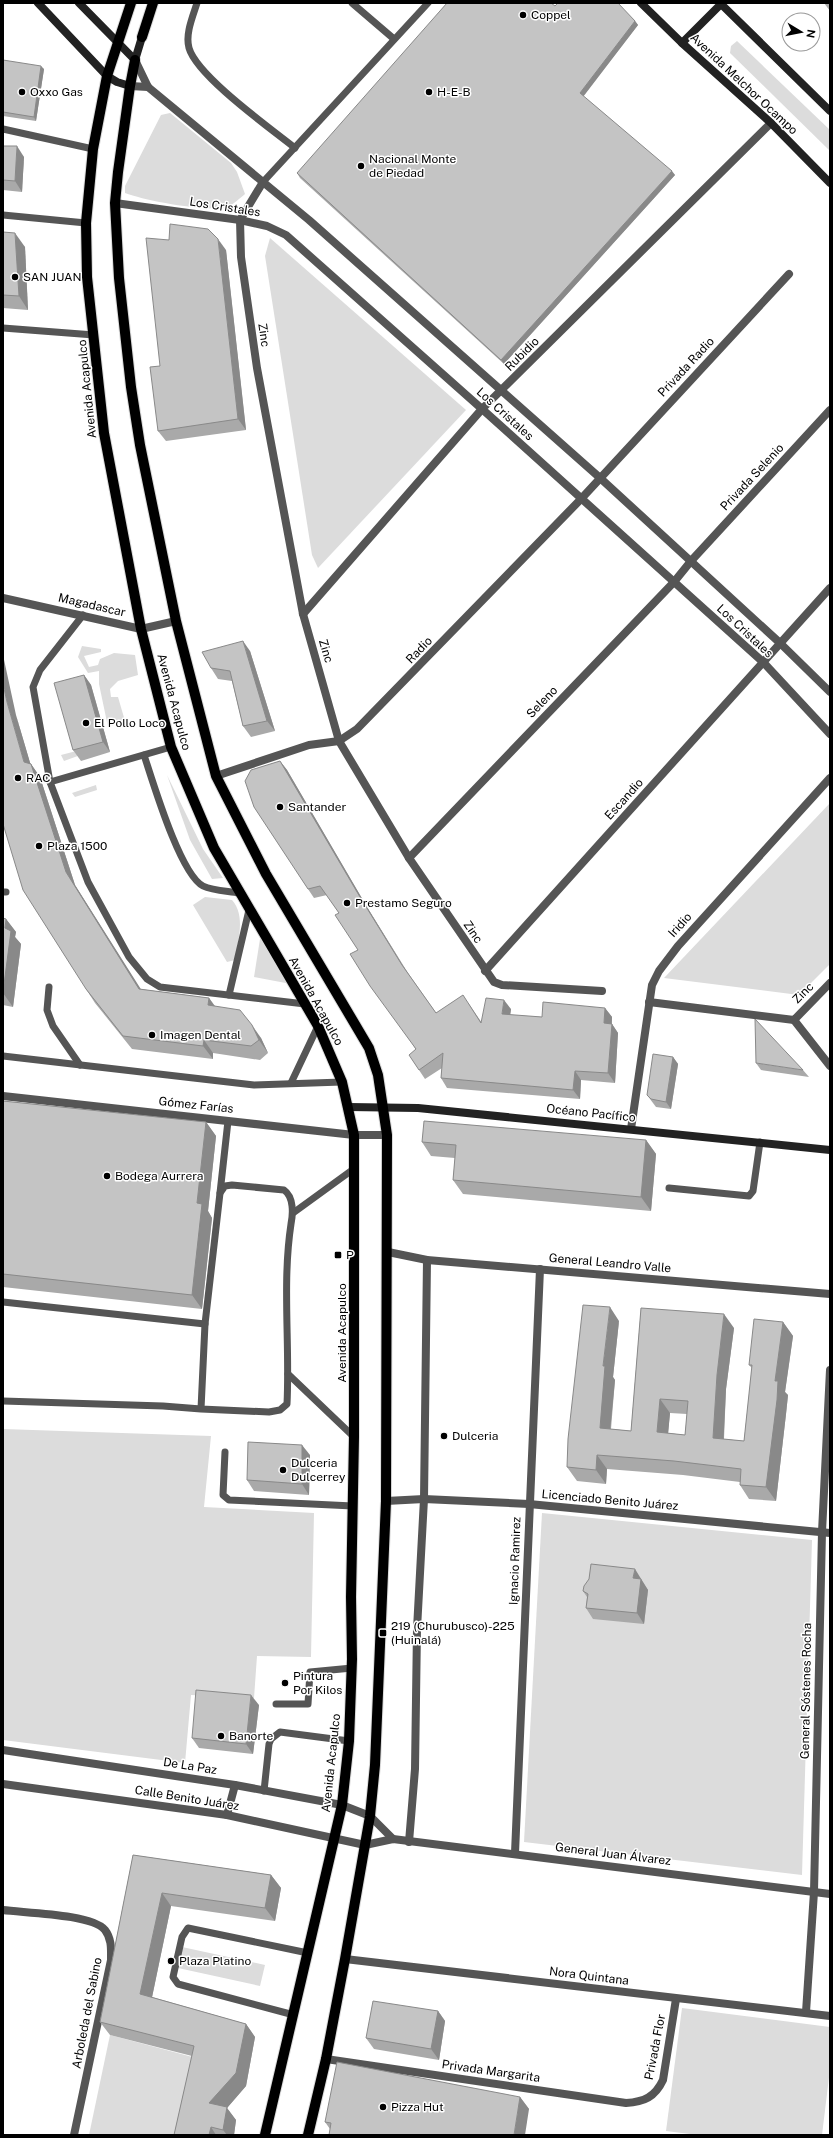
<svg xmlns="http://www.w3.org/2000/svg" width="833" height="2138" viewBox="0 0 833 2138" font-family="'Public Sans',sans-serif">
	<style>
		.green { fill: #dcdcdc }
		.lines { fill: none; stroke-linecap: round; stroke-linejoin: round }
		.primary-casing { stroke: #dbdbdb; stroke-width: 12 }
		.lane { stroke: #555; stroke-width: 7 }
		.street { stroke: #555; stroke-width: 8 }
		.secondary { stroke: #222; stroke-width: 8 }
		.primary { stroke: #000; stroke-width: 10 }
		.wall { fill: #a9a9a9; fill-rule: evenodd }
		.shaded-wall { fill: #898989 }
		.building { fill: #c4c4c4; stroke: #898989; fill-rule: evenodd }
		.poi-dot { fill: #000; stroke: #fff; stroke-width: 1.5 }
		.labels { text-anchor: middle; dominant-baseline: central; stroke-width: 3; stroke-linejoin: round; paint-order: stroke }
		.poi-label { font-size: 12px; fill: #000; stroke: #fff; text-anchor: start }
		.street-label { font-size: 12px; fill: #000; stroke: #fff }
	</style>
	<rect width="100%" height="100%" fill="#fff"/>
	<!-- green -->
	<g class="green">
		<path d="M737,41L830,130V151L730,53L731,46Z"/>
		<path d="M170,113L231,163L237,172L245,194C240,198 233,205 227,207C206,212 146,201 125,193V186L161,115Z"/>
		<path d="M270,238L466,410L318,568L312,555L265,256Z"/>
		<path d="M82,646L101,649V652L84,656L89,667L98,665L100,659L114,653L135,655L138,675L118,681L110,689L111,697H118L125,721L108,727L99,684V671L88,673L78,657Z"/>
		<path d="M84,749L86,753L64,761L61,755Z"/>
		<path d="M167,775L203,849L223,878L212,879L190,840Z"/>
		<path d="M96,785L97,790L75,797L72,793Z"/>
		<path d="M830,803V964L799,995L664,978Z"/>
		<path d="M205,897L232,900C246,916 238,940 235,960L227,962L193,905Z"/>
		<path d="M260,939H264L291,984L254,977Z"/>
		<path d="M3,1429L211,1436L204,1507L314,1513L311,1657L257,1656L254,1698L191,1695L185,1763L3,1740Z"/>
		<path d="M542,1513L812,1540L802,1875L524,1842Z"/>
		<path d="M182,1947L265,1965L260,1986L178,1968Z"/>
		<path d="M682,2008L830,2027V2069L822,2135H698L666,2131Z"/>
		<path d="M110,2035L200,2059L182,2135H89Z"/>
	</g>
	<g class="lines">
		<!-- primary casing -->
		<g class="primary-casing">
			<g id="primary">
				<path d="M131,3L107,76L93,149L86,223L87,277L104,433L141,629L171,747L214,848L318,1026L342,1082L354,1135V1437L351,1597L352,1659L349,1741L342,1805L265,2135"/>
				<path d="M142,37L153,3"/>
				<path d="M135,60L130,86L118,172L115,203L119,278L131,387L140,445L176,621L216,776L266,874L369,1048L378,1075L387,1135L386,1501L375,1765L370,1816L345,1959L326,2059L308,2135"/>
			</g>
		</g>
		<!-- lane -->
		<g class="lane">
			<path d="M197,3C193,16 185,34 189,48C197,76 270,128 295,148"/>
			<path d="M352,3L394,39"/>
			<path d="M3,129L93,149"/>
			<path d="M263,182L428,3"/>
			<path d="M3,215L86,223"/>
			<path d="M3,328L94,335"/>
			<path d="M83,615L40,670L33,687L50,782L88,882L129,957L147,979L160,987L305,1004"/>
			<path d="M144,755C153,782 180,874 203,886C213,891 228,891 239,893"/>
			<path d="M50,782L171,747"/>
			<path d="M3,892H6"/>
			<path d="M49,987L47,1010L53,1026L80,1065"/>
			<path d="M229,995L249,910"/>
			<path d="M3,1056L254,1085L342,1082"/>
			<path d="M291,1083L318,1026"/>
			<path d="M669,1188L749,1196L753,1191L760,1142"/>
			<path d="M220,1193L228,1121"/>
			<path d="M293,1213L355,1168"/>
			<path d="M3,1302L205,1324"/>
			<path d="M288,1374L354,1437"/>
			<path d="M3,1401L163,1406L201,1409L205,1324L220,1193L225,1186L232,1185L284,1190C294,1197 293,1214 291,1224C282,1283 290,1344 287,1404L280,1410L269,1412L201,1409"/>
			<path d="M225,1452L223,1495L229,1500L353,1506"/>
			<path d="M276,1704H308L310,1672L352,1668"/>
			<path d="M264,1791L269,1744L271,1739L280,1732L349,1741"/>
			<path d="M294,2015L178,1984L173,1977L182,1937L188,1928L308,1953"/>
		</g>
		<!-- street -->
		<g class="street">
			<path d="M135,60L148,87L309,220L599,477L780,643L830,692"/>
			<path d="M130,86L148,87"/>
			<path d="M263,182L240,220L241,257L257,368L303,614L339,741L409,858L494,982L502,985L602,991"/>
			<path d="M115,203L240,220L267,226L286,235L482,409L763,662L830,734"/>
			<path d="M3,598L141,629L176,621"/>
			<path d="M303,614L482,409L771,123"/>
			<path d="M216,776L309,745L339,741L357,729L581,499L789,274"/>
			<path d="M409,858L674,582L691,561L830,410"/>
			<path d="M485,971L830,588"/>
			<path d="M649,1002L794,1020L830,983"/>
			<path d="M794,1020L830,1066"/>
			<path d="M3,1096L354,1135H387"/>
			<path d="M631,1129L652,985L659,971L678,946L830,778"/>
			<path d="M388,1252L427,1260L830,1294"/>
			<path d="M386,1501L424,1499L529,1504L830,1533"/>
			<path d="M3,1750L235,1785L342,1805L370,1816L393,1839"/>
			<path d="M3,1784L227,1815L365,1845L393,1839L830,1894"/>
			<path d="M227,1815L235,1785"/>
			<path d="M409,1842L415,1769L417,1629L424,1499L427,1260"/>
			<path d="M515,1853L540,1269"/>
			<path d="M3,1910C25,1913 92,1914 105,1930C112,1939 111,1950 111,1960L74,2135"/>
			<path d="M345,1959L830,2016"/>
			<path d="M806,2012L814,1892L822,1532L830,1370"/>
			<path d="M326,2059L626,2103C644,2102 655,2097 663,2080L676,1999"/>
		</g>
		<!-- secondary -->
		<g class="secondary">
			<path d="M38,3L107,76L117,82L130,86"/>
			<path d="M79,3L135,60L142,37"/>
			<path d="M641,3L682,43L771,123L830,183"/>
			<path d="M720,3L830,111"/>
			<path d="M682,43L721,4"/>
			<path d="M349,1107L418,1108L830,1150"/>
		</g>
		<!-- primary -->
		<use href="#primary" class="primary"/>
	</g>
	<!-- wall -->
	<g class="wall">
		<path d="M824,3H830V11Z"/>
		<path d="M555,6L635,21L638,25L583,96L675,175L504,364L300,178L297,173Z"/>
		<path d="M3,60L44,69L36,121L3,116Z"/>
		<path d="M3,146L24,157L22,192L3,190Z"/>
		<path d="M3,232L25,247L28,310L3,308Z"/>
		<path d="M226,250L246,430L166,441L158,431L160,366Z"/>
		<path d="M250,651L275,731L251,737L243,726L232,681L218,679L211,668Z"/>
		<path d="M84,675L91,685L110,752L81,761L73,750Z"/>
		<path d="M16,715L30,763L31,764L40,777L75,885L140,989L209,998L215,1006L261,1038L268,1053L260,1060L213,1053V1059L132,1049L95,1003L86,989Z"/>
		<path d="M280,761L287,770L367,907L408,973L436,1013L469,1004L482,1023L511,1009L510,1015L542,1017L605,1008L612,1017V1024L618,1033L615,1083L581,1080L580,1099L447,1088L441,1078L442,1068L425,1079L419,1070L416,1050L358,950L339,913L327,895L314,898L308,889Z"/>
		<path d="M3,918L6,919L16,932L15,937L21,944L13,1007L3,1005Z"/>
		<path d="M673,1057L678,1064L671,1109L656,1107L647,1095Z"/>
		<path d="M756,1063L803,1070L809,1077L761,1070Z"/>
		<path d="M3,1101L206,1122L216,1136L208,1211L212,1218L202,1309L3,1287Z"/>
		<path d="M646,1140L656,1154L651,1211L463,1194L453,1180L455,1158L431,1156L422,1142Z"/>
		<path d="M641,1308L734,1328L726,1389L724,1439L744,1441L752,1368L749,1365L783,1322L793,1336L785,1392L788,1395L786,1414L776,1501L749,1499L740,1485V1482L683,1475L607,1469L606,1484L577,1481L567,1467L619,1321L613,1377L615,1380L611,1429L631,1431ZM670,1413L687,1414L685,1435L668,1433Z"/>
		<path d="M310,1455L309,1495L254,1491L247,1480Z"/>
		<path d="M642,1580V1581L648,1590L644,1624L593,1619L586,1608L587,1597L583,1591Z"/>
		<path d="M259,1705L253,1754L199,1748L192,1738Z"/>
		<path d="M133,1855L271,1875L281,1888L275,1921L171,1906L152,1997L246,2024L255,2037L246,2086L227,2108L236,2120L234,2135H174L192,2056L110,2035L100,2022Z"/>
		<path d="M438,2011L445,2021L439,2060L374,2049L366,2038Z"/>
		<path d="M520,2097L529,2109L330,2129L325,2122Z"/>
	</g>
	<!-- shaded-wall -->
	<g class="shaded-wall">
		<path d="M635,21L638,25L583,97L580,93Z"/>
		<path d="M41,66L44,69L36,121L34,117Z"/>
		<path d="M17,146L24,157L22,192L15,181Z"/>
		<path d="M672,171L675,175L504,364L501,360Z"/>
		<path d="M15,233L25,247L28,310L19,296Z"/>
		<path d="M218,239L226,250L246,430L238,419Z"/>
		<path d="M243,641L250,651L275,731L267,721Z"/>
		<path d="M3,655L16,715L34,776L24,762L7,702L3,684Z"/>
		<path d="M84,675L91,685L110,752L103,742Z"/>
		<path d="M280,761L287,770L367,907L409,975L360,897Z"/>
		<path d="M31,764L40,777L75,885L149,1002L139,989L66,872Z"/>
		<path d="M6,919L16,932L15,937L21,944L13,1007L3,993L5,928Z"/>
		<path d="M209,998L218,1011L208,1005Z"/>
		<path d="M504,1000L511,1009L509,1024L502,1014Z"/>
		<path d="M605,1008L612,1017L611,1033L604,1023Z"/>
		<path d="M612,1024L618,1033L615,1083L608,1073Z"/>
		<path d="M252,1025L261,1038L268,1053L259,1040Z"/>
		<path d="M204,1040L213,1053V1059L203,1046Z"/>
		<path d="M673,1057L678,1064L671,1109L666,1102Z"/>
		<path d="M575,1071L581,1080L580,1099L573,1090Z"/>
		<path d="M206,1122L216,1136L208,1211L212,1218L202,1309L192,1295L197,1203Z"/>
		<path d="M646,1140L656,1154L651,1211L641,1197Z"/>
		<path d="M610,1307L619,1321L613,1377L615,1380L609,1442L600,1428L603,1366Z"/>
		<path d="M724,1314L734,1328L726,1389L723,1451L713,1438L717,1375Z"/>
		<path d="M783,1322L793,1336L785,1392L788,1395L786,1414L776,1501L766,1487L775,1381Z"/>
		<path d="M660,1399L670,1413L667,1446L657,1432Z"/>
		<path d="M302,1445L310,1455L309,1495L302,1484Z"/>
		<path d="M597,1455L607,1469L606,1484L596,1470Z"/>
		<path d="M635,1569L648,1590L644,1624L637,1613L633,1578Z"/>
		<path d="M251,1695L259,1705L253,1754L246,1744Z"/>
		<path d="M271,1875L281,1888L275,1921L265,1908Z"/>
		<path d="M162,1893L171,1906L150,2007L140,1994Z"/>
		<path d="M438,2011L445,2021L439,2060L431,2049Z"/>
		<path d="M246,2024L255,2037L246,2086L227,2108L236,2120L234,2135H227L223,2130L209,2103Z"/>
		<path d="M520,2097L529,2109L525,2135H514Z"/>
		<path d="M211,2127L216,2135H209Z"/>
	</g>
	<!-- building -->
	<g class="building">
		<path d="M447,3H551L555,6L558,3H618L635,21L580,93L672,171L501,360L297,173Z"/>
		<path d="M3,60L41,66L34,117L3,112Z"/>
		<path d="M3,146H17L15,181L3,180Z"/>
		<path d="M170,224L208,229L218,239L238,419L158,431L150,367L160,366L146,238L169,240Z"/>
		<path d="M3,232L15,233L19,296L3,295Z"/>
		<path d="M243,641L267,721L243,726L230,671L211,668L202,652Z"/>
		<path d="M84,675L103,742L73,750L54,683Z"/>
		<path d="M3,684L7,702L24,762L31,764L66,872L139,989L209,998L208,1005L240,1010L252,1025L259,1040L251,1046L204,1040L203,1046L123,1036L86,989L23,890L3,824Z"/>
		<path d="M280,761L360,897L402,965L436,1013L463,995L481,1023L486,998L504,1000L502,1014L542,1017L543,1002L605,1008L604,1023L612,1024L608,1073L575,1071L573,1090L441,1078L443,1053L419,1070L409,1055L416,1049L370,986L350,954L358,950L335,915L339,913L320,886L308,889L254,807L245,781L251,770Z"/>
		<path d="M3,918L6,919L5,928L11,931L3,992Z"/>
		<path d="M755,1019L803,1070L756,1063Z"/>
		<path d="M653,1054L673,1057L666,1102L651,1099L647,1095Z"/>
		<path d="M3,1101L206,1122L197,1203L202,1204L192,1295L3,1274Z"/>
		<path d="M424,1121L646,1140L641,1197L453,1180L456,1145L422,1142Z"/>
		<path d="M583,1305L610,1307L603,1366H605L600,1428L631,1431L641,1308L724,1314L717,1375L713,1438L744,1441L752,1365H749L754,1319L783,1322L775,1381H778L777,1400L766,1487L740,1485L741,1469L674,1461L597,1455L596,1470L567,1467L568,1439ZM660,1399L688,1401L685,1435L657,1432Z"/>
		<path d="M248,1442L302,1445V1484L247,1480Z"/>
		<path d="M591,1564L635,1569L633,1578L641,1579L637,1613L586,1608L588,1594L583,1591L584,1586L589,1579Z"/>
		<path d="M196,1690L251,1695L246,1744L192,1738Z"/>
		<path d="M133,1855L271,1875L265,1908L162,1893L140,1994L246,2024L236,2073L209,2103L227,2107L223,2130L211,2127L209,2135H174L194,2046L100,2022Z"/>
		<path d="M373,2001L438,2011L431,2049L366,2038Z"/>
		<path d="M337,2062L520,2097L514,2135H329L331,2123L325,2122Z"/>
	</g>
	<!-- markers -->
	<g class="poi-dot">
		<circle cx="523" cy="15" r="4"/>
		<circle cx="22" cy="92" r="4"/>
		<circle cx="429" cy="92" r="4"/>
		<circle cx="361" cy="166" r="4"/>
		<circle cx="15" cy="277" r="4"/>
		<circle cx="86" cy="723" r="4"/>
		<circle cx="18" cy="778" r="4"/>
		<circle cx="280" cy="807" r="4"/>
		<circle cx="39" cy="846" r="4"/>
		<circle cx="347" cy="903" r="4"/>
		<circle cx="152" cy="1035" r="4"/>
		<circle cx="107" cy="1176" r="4"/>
		<rect x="334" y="1251" width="8" height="8" rx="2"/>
		<circle cx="444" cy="1436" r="4"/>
		<circle cx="283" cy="1470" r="4"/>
		<rect x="379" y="1629" width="8" height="8" rx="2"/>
		<circle cx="285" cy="1683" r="4"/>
		<circle cx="221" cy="1736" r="4"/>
		<circle cx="171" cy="1961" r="4"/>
		<circle cx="383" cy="2107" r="4"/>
	</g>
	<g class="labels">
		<!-- poi labels -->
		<g class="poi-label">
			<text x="531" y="15">Coppel</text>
			<text x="30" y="92">Oxxo Gas</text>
			<text x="437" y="92">H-E-B</text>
			<text x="369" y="159">Nacional Monte<tspan x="369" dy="14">de Piedad</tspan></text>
			<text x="23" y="277">SAN JUAN</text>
			<text x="94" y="723">El Pollo Loco</text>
			<text x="26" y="778">RAC</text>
			<text x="288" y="807">Santander</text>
			<text x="47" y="846">Plaza 1500</text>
			<text x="355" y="903">Prestamo Seguro</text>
			<text x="160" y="1035">Imagen Dental</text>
			<text x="115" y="1176">Bodega Aurrera</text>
			<text x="346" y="1255">P</text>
			<text x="452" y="1436">Dulceria</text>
			<text x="291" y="1463">Dulceria<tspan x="291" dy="14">Dulcerrey</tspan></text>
			<text x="391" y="1626">219 (Churubusco)-225<tspan x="391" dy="14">(Huinalá)</tspan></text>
			<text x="293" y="1676">Pintura<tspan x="293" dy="14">Por Kilos</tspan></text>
			<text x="229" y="1736">Banorte</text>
			<text x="179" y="1961">Plaza Platino</text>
			<text x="391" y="2107">Pizza Hut</text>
		</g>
		<!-- street labels -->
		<g class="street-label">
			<text transform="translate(744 84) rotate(43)">Avenida Melchor Ocampo</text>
			<text transform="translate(225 207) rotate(9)">Los Cristales</text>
			<text transform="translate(264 335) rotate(82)">Zinc</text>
			<text transform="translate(522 354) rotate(-45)">Rubidio</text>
			<text transform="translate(686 367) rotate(-47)">Privada Radio</text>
			<text transform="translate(87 389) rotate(-96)">Avenida Acapulco</text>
			<text transform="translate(505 414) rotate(42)">Los Cristales</text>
			<text transform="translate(752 477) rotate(-47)">Privada Selenio</text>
			<text transform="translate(92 605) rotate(13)">Magadascar</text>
			<text transform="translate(745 631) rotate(43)">Los Cristales</text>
			<text transform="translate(419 650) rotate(-46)">Radio</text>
			<text transform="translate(326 651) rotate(74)">Zinc</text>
			<text transform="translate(174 702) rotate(75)">Avenida Acapulco</text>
			<text transform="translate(542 702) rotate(-46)">Seleno</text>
			<text transform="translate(624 799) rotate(-48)">Escandio</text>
			<text transform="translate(680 925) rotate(-48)">Iridio</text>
			<text transform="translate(473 932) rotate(56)">Zinc</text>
			<text transform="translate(803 993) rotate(-45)">Zinc</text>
			<text transform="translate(316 1001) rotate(61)">Avenida Acapulco</text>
			<text transform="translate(196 1105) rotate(6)">Gómez Farías</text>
			<text transform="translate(591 1113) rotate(6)">Océano Pacífico</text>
			<text transform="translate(610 1263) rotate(5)">General Leandro Valle</text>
			<text transform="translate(342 1333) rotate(-90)">Avenida Acapulco</text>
			<text transform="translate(610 1500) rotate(5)">Licenciado Benito Juárez</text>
			<text transform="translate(515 1561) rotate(-88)">Ignacio Ramirez</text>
			<text transform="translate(806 1691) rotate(-89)">General Sóstenes Rocha</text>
			<text transform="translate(331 1763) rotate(-84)">Avenida Acapulco</text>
			<text transform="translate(190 1766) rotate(9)">De La Paz</text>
			<text transform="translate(187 1798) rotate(9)">Calle Benito Juárez</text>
			<text transform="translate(613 1854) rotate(7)">General Juan Álvarez</text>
			<text transform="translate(589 1976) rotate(7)">Nora Quintana</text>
			<text transform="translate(87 2013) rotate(-79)">Arboleda del Sabino</text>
			<text transform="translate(655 2047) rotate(-79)">Privada Flor</text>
			<text transform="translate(491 2071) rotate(8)">Privada Margarita</text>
		</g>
	</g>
	<!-- border -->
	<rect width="833" height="2138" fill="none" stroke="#000000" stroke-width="8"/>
	<!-- north arrow -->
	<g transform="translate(801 32) rotate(100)"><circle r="19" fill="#ffffff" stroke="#999999"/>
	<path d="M0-3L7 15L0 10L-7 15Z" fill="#000000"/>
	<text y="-6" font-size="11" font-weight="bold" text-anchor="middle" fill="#000000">N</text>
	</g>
</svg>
